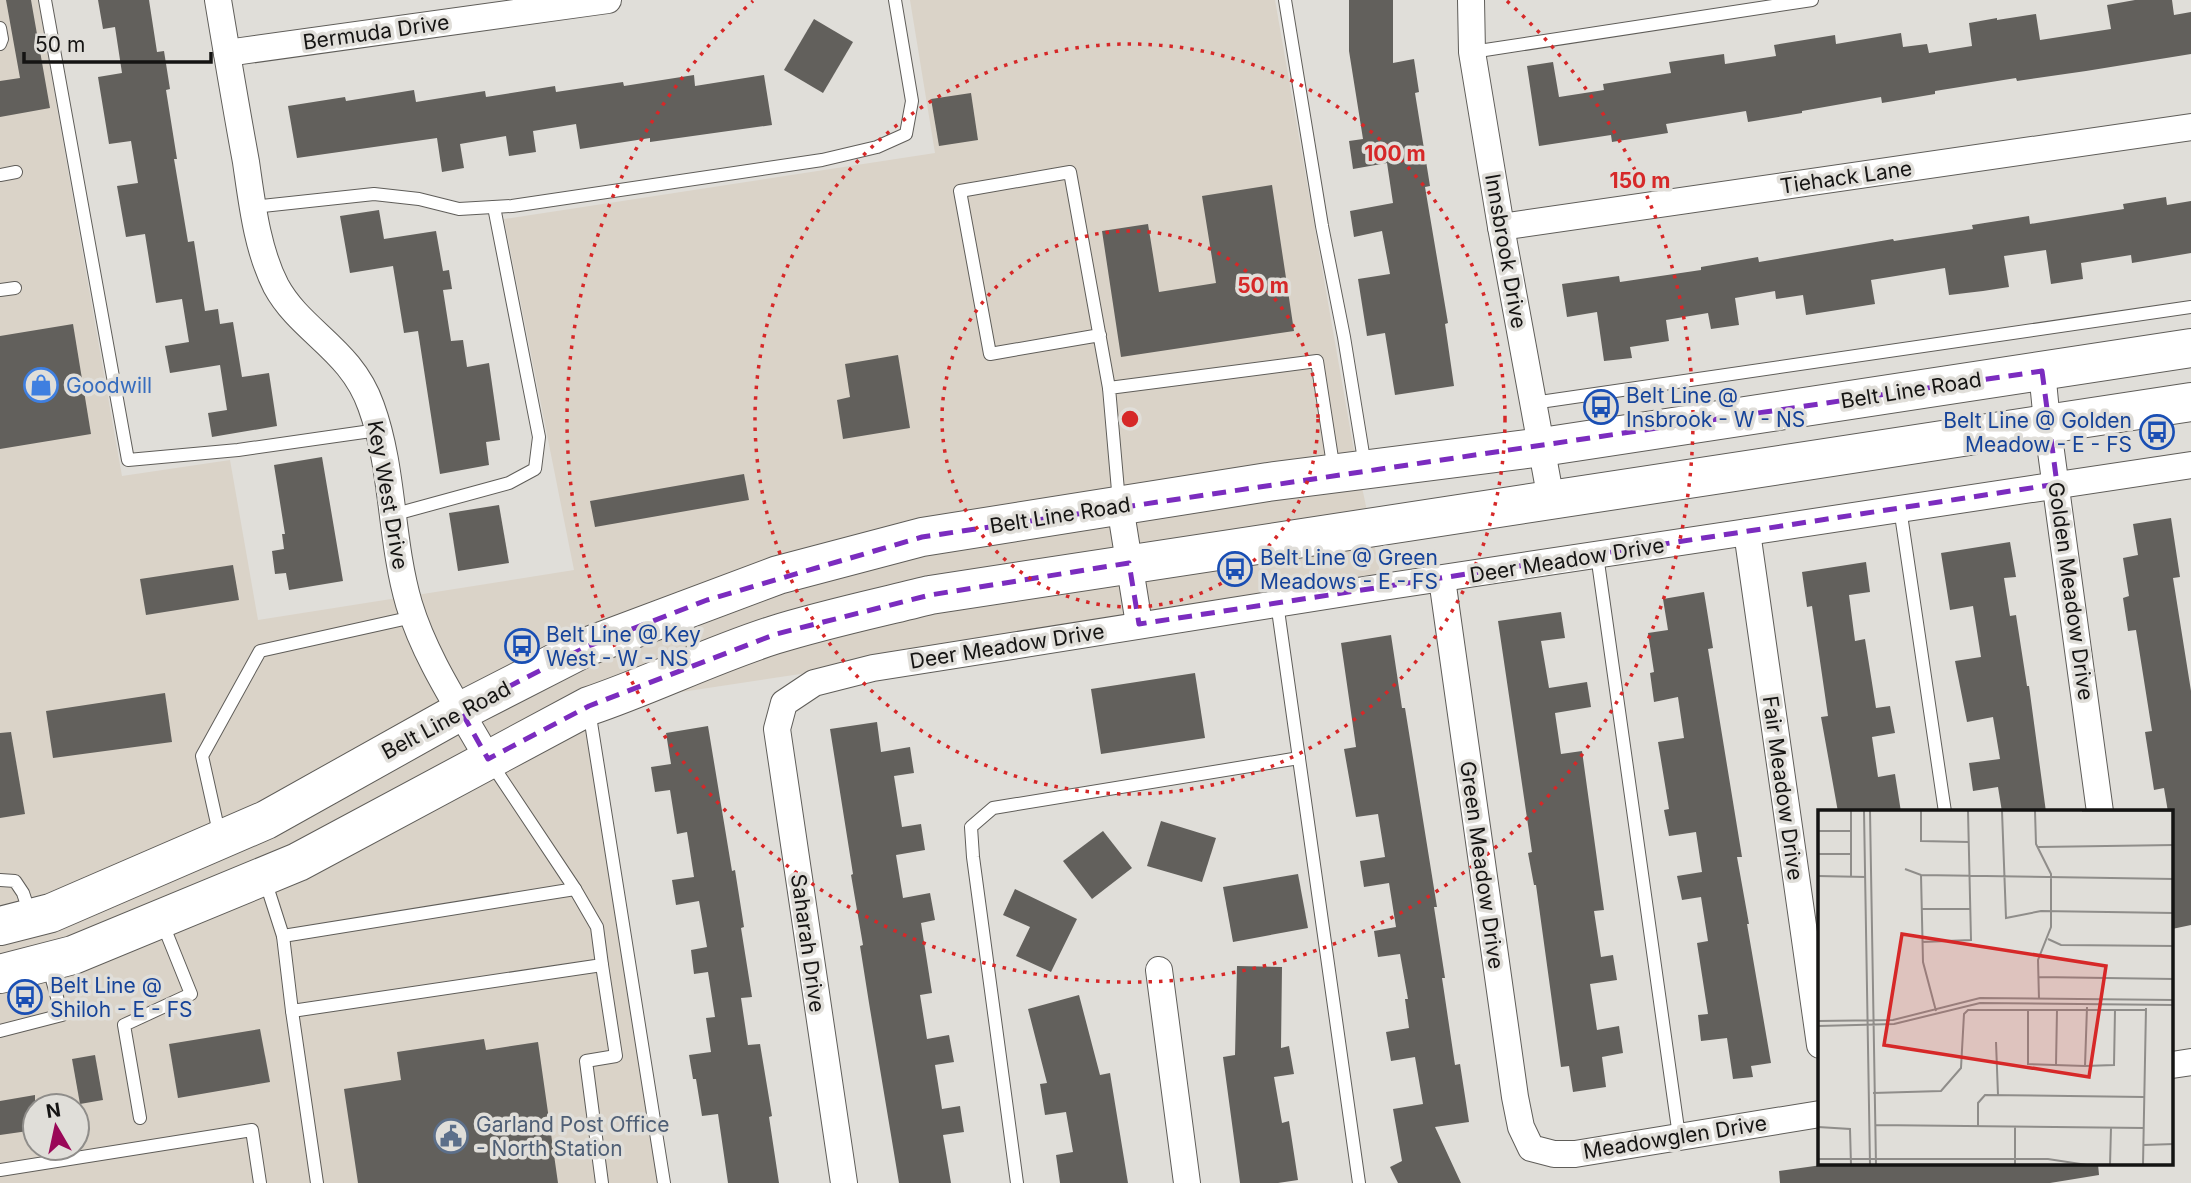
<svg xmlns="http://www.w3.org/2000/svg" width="2191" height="1183" viewBox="0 0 2191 1183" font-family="Inter,sans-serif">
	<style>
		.built { fill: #dad3c8; fill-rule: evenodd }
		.building { fill: #62605c }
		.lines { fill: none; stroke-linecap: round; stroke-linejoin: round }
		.lane-casing { stroke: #5f5d59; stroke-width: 14 }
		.street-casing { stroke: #5f5d59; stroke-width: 28 }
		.primary-casing { stroke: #5f5d59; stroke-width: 40 }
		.lane { stroke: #fff; stroke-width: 12 }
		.street { stroke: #fff; stroke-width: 26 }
		.primary { stroke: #fff; stroke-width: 38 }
		.marked { fill: none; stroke: #7b2cbf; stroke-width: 5; stroke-dasharray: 14 9; stroke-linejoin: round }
		.ring { fill: none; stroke: #d62828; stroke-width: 3.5; stroke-dasharray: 3.5 7 }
		.labels { text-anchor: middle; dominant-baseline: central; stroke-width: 7; stroke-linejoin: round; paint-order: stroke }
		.street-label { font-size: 21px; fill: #151413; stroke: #e0ded9 }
		.shop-label { font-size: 21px; fill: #366cbe; stroke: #e0ded9; text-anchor: start }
		.transit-label { font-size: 21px; fill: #164399; stroke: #e0ded9; text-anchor: start }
		.service-label { font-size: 21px; fill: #4e5e75; stroke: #e0ded9; text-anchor: start }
		.inset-road { fill: none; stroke: #8f8d8a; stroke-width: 2 }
		.view { fill: #d62828; fill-opacity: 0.15; stroke: #d62828; stroke-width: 3.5 }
		.inset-edge { fill: none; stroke: #151413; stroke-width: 3.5 }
		.centre { fill: #d62828; stroke: #e0ded9; stroke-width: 3.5 }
		.ring-label { font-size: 21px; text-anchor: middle; font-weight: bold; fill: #d62828; stroke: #e0ded9; stroke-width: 7; stroke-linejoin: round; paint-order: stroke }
	</style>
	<rect width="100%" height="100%" fill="#e0ded9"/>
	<!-- built -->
	<path class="built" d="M0,0H38L122,476L230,460L258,620L574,570L504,219L935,153L910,0H1275L1353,445L1383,586L589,706L664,1183H0ZM35,1106H77V1148H35Z"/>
	<!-- building -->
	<g class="building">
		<path d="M6,0H31L50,108L0,117V81L20,78Z"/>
		<path d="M98,0H149L157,52L164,51L170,89L166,90L177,159H174L188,242L194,241L205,311L218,309L220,324L233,322L242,377L269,373L277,426L212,437L208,413L227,410L220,365L170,373L165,346L189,342L182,299L156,303L145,234L126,237L117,186L138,183L131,141L109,144L98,77L122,73L115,27L103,29Z"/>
		<path d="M1349,0H1393V63L1414,59L1419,92L1415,93L1430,186L1425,187L1448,323L1445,324L1454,386L1395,395L1385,333L1367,336L1358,279L1390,274L1382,231L1354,237L1350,211L1393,203L1387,163L1353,169L1349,141L1363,139L1349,51Z"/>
		<path d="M2135,0H2172L2174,15L2191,12V54L2086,71L2017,81L2016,78L1935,91V94L1882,103L1881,97L1802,111V113L1748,122L1746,111L1666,124L1668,133L1612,142L1611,135L1539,146L1527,66L1553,62L1559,97L1604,90L1603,84L1671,73L1669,62L1724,54L1725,64L1776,56L1774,45L1835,35L1836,44L1901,33L1903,47L1927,44L1929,53L1972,46L1969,23L1997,18V20L2036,14L2040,40L2111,29L2107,5Z"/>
		<path d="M814,19L853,42L823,93L784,70Z"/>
		<path d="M694,75L695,86L764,75L772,125L650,142V138L580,149L576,124L533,131L536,152L509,156L506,136L460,144L464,168L442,172L437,138L297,158L288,106L345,97L346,101L414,90L416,102L485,91L486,97L555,86L556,92L623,82L624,86Z"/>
		<path d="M971,93L978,140L939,146L931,99Z"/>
		<path d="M1272,185L1294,331L1121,357L1102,231L1148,224L1159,292L1216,283L1202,196Z"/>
		<path d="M2166,197L2167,205L2191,201V253L2132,263L2131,255L2081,263L2083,279L2051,284L2046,250L2004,256L2009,287L1983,291L1949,295L1945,268L1871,280L1875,304L1806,315L1803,295L1776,299L1775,291L1735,298L1739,325L1711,329L1708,313L1666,320L1669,341L1630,347L1632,358L1604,361L1597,312L1567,317L1562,284L1619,276L1620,282L1701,270V267L1758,257L1759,262L1893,239L1894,241L1973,229L1972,225L2029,216L2030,224L2124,209L2123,204Z"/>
		<path d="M379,210L384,239L436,231L443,271L449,270L452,289L443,290L451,341L463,340L467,367L489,363L500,440L486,442L489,465L440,474L418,331L404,333L393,266L350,273L340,216Z"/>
		<path d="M73,324L91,434L0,449V336Z"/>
		<path d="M898,355L910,428L843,439L837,400L850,397L845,364Z"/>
		<path d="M322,457L343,581L289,590L286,573L275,574L272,551L284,549L282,534H285L274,465Z"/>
		<path d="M744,474L749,500L595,527L590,501Z"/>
		<path d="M499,505L509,563L458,571L449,513Z"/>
		<path d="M2171,518L2180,577L2173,578L2191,691V925L2172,929V812H2168L2164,788L2154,790L2145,732L2152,731L2136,630L2128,631L2123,598L2129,596L2123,558L2138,555L2133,524Z"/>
		<path d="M2010,542L2016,577L2004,578L2010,616L2016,615L2027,686H2029L2046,812H2002L1998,787L1973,791L1969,763L2000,759L1993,717L1967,722L1955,661L1981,657L1973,606L1950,610L1941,553Z"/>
		<path d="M1866,562L1870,592L1849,595L1855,641L1865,639L1876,708L1890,706L1895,733L1872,737L1878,777L1895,774L1901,812H1838L1821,717L1828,716L1812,606L1807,607L1802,572Z"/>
		<path d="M233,565L239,600L146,615L140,579Z"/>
		<path d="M1704,592L1713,648L1708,649L1742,857H1737L1749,924H1747L1771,1063L1751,1066L1753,1077L1733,1079L1727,1038L1701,1041L1698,1015L1708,1014L1697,943L1708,941L1701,897L1682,900L1677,876L1702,872L1696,832L1669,836L1664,810L1669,809L1658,742L1684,738L1678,697L1654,702L1650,673L1654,672L1648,633L1668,630L1663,599Z"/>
		<path d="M1561,612L1565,638L1541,641L1549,688L1587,682L1591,707L1555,713L1561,754L1582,751L1604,910L1594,911L1601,957L1613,955L1617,980L1590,984L1597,1030L1619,1026L1623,1053L1602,1057L1606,1087L1573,1092L1569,1066L1561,1067L1536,885H1534L1528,853L1532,852L1498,621Z"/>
		<path d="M1391,635L1402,708H1405L1437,907H1434L1445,978H1442L1455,1065L1460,1064L1469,1122L1435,1127L1461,1183H1398L1390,1167L1402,1161L1393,1109L1423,1104L1415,1057L1391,1061L1386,1032L1409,1028L1405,999H1408L1400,954L1378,957L1374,931L1396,927L1389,883L1364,887L1360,861L1385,857L1378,814L1356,817L1344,749L1356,747L1341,643Z"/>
		<path d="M1195,673L1205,738L1101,754L1091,689Z"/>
		<path d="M165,693L172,742L53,758L46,711Z"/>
		<path d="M877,722L881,752L910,747L914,773L894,776L902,827L921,824L925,850L896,855L903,898L930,893L935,920L921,923L932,993L920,995L927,1039L949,1035L954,1062L935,1065L942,1109L960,1106L964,1132L943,1135L951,1183H899L869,1003L860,946L863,945L851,875L853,874L830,729Z"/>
		<path d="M708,726L732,871L735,870L744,927L741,928L752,997L741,998L748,1045L760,1044L772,1116L769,1117L779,1183H728L718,1114L702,1116L696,1079H693L689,1055L711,1052L706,1018L715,1017L708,972L694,974L691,950L707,947L699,901L676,905L672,880L694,877L687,832L677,834L670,790L655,792L651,767L671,764L666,733Z"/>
		<path d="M11,732L25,814L0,818V733Z"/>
		<path d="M1161,821L1216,838L1202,882L1147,866Z"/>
		<path d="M1103,831L1132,868L1092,899L1063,861Z"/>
		<path d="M1298,874L1308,928L1233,942L1223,887Z"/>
		<path d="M1015,889L1077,919L1051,972L1016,956L1030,927L1003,915Z"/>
		<path d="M1237,966L1282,967L1281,1048L1289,1046L1294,1074L1274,1077L1282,1123L1289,1121L1298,1180L1278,1183H1240L1223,1057L1235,1055Z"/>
		<path d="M1079,995L1100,1075L1110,1073L1128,1183H1060L1056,1155L1073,1152L1066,1112L1045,1115L1040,1084L1047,1083L1028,1009Z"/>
		<path d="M260,1029L270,1082L178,1098L169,1044Z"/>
		<path d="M484,1039L486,1050L538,1042L558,1183H358L344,1089L401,1080L397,1052Z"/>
		<path d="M95,1055L103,1100L80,1104L72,1059Z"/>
		<path d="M35,1095V1130L0,1135V1101Z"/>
		<path d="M1829,1164H2098L2099,1175L2050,1183H1780L1779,1171Z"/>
	</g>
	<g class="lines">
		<!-- lane casing -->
		<g class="lane-casing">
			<g id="lane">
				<path d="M45,0L128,460L238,450L378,430"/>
				<path d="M1285,0L1322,226L1344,337L1365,466"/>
				<path d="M0,28L2,39L0,44"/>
				<path d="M1472,52L1812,0"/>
				<path d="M0,175L16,172"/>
				<path d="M253,207L374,194L419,199L459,209L512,206L822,160L877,147L906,134L912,101L895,0"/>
				<path d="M0,290L15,288"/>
				<path d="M1100,335L990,354L960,191L1070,172L1109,388"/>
				<path d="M1533,403L2191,307"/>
				<path d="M1119,502L1109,388L1317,361L1334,471"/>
				<path d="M1900,508L1945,812"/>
				<path d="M392,515L509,483L535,469L539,437L494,207"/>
				<path d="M1597,555L1679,1136"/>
				<path d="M1277,603L1359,1183"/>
				<path d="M589,710L664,1183"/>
				<path d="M220,837L202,756L260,651L413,617"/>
				<path d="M0,880L15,881L23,893L30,914"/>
				<path d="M265,880L283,936L575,889L491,763"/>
				<path d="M283,936L292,1011L602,965L597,927L575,889"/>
				<path d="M292,1011L317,1183"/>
				<path d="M0,1031L62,1015L48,965"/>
				<path d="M140,1118L124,1025L191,994L162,922"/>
				<path d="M0,1170L252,1130L260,1183"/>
				<path d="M602,1183L586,1061L616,1056L602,965"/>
				<path d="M1017,1183L973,857L971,827L993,808L1299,758"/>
			</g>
		</g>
		<!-- street casing -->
		<g class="street-casing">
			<g id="street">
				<path d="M218,0C227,54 236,108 246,162C252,203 257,249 276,286C301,332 351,349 371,406C394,469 390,539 409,604C426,660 460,709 488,759"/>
				<path d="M1471,0L1472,52L1501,227L1551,500"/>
				<path d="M227,53L608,0"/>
				<path d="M1501,227L2191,127"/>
				<path d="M2042,371L2047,422L2100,812"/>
				<path d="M1120,506L1139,624"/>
				<path d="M1747,532L1820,1045"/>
				<path d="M1442,579L1515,1097L1521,1127L1531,1148L1554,1154H1575L1820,1114"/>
				<path d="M1159,970L1187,1183"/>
				<path d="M2172,1065L2191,1062"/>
				<path d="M844,1183L777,729L784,703L814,683L873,668L1383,587L2191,465"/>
			</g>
		</g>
		<!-- primary casing -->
		<g class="primary-casing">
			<g id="primary">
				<path d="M0,926L51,913L266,820L461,711L586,647L778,575L922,537L1268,482L1542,447L2191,348"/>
				<path d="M0,974L73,955L298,862L589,706C651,685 711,655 774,635C825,619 878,608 930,595L2191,402"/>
			</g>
		</g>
		<!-- lane -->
		<use href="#lane" class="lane"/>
		<!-- street -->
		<use href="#street" class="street"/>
		<!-- primary -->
		<use href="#primary" class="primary"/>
	</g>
	<!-- marked area -->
	<path class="marked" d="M2042,371L2057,484L1139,624L1129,563L930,595L776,634L589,706L488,759L461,711L586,647L707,600L922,537Z"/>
	<!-- distance rings -->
	<g class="ring">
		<circle cx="1130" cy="419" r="188"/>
		<circle cx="1130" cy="419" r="375"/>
		<path d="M1507 1A563 563 0 1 1 753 1"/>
	</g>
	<!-- icons -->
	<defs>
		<g id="shop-ring" transform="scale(1.75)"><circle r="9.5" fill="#e0ded9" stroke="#3f7fe0" stroke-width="1.5"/><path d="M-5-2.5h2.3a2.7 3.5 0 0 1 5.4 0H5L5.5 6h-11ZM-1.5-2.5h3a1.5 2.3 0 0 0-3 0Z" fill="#3f7fe0"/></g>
		<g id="bus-ring" transform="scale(1.75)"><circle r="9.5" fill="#e0ded9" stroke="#1a4fb4" stroke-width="1.5"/><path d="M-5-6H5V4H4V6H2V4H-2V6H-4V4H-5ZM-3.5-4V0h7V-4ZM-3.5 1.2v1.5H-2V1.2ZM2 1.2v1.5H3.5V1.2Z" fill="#1a4fb4"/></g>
		<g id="civic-ring" transform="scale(1.75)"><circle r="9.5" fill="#e0ded9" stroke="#5c6f8a" stroke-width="1.5"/><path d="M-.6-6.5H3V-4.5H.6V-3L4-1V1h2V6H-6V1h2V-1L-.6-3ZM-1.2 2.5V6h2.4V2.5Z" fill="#5c6f8a"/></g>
	</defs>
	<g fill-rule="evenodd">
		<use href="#shop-ring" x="41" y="385"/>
		<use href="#bus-ring" x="1601" y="407"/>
		<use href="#bus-ring" x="2157" y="432"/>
		<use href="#bus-ring" x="1235" y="569"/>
		<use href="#bus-ring" x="522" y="646"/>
		<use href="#bus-ring" x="25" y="997"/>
		<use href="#civic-ring" x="451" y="1136"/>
	</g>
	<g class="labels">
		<!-- street labels -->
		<g class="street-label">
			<text transform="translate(376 32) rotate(-8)">Bermuda Drive</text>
			<text transform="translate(1846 177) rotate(-8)">Tiehack Lane</text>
			<text transform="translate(1506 251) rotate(80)">Innsbrook Drive</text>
			<text transform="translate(1911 390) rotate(-9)">Belt Line Road</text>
			<text transform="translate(388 495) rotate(80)">Key West Drive</text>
			<text transform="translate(1060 515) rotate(-9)">Belt Line Road</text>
			<text transform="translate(1567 560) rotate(-9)">Deer Meadow Drive</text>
			<text transform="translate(2071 591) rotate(82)">Golden Meadow Drive</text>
			<text transform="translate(1007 646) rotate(-9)">Deer Meadow Drive</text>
			<text transform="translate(446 720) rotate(-28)">Belt Line Road</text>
			<text transform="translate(1783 788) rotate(82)">Fair Meadow Drive</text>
			<text transform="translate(1482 865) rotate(82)">Green Meadow Drive</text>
			<text transform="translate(808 943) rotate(82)">Saharah Drive</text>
			<text transform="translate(1675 1137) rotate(-9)">Meadowglen Drive</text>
		</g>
		<!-- shop labels -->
		<g class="shop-label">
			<text x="66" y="385">Goodwill</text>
		</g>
		<!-- transit labels -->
		<g class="transit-label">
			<text x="1626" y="395">Belt Line @<tspan x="1626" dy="24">Insbrook - W - NS</tspan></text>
			<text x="2132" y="420" text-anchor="end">Belt Line @ Golden<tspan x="2132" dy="24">Meadow - E - FS</tspan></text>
			<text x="1260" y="557">Belt Line @ Green<tspan x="1260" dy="24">Meadows - E - FS</tspan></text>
			<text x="546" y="634">Belt Line @ Key<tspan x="546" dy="24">West - W - NS</tspan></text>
			<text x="50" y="985">Belt Line @<tspan x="50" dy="24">Shiloh - E - FS</tspan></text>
		</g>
		<!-- service labels -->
		<g class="service-label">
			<text x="476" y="1124">Garland Post Office<tspan x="476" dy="24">- North Station</tspan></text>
		</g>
	</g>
	<!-- overview -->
	<g transform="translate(1818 810)">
		<rect width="355" height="355" fill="#e0ded9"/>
		<path class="inset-road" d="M33,1V66M46,1L52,355M52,1L58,355M103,1V31L151,32M184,1L188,108L223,101L356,103M217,1L218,34L233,64V117L220,150L221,189M264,1H356M0,21H33M220,37L356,35M0,44H34M87,59L103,65L356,69M103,65L105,152L118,201M0,66L48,67M104,99H152M230,129L243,135L356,136M104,132L153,130L150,1M221,167L356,169M210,199V254L267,256L296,255L297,200M0,211L75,210L162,188L356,190M0,216L76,214L162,193L356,195M178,232L180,285M238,255L239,200M267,256L269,197M55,283L123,281L143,258L146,204L150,200H328M57,315L326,318M0,317L32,319L33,355M160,317V293L167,285L326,287M325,335L356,334M0,349H230L269,355M197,355V317M292,355L293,318M325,355L328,198"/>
		<path class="view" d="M84,124L288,156L271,267L66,235Z"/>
		<rect width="355" height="355" class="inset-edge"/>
	</g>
	<circle cx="1130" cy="419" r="10" class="centre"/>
	<g class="ring-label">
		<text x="1395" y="161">100 m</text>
		<text x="1640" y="188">150 m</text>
		<text x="1263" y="293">50 m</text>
	</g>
	<!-- north arrow -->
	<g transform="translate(56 1127) rotate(351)"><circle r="33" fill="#e0ded9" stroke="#8f8d8a" stroke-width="2"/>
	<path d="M0-5L12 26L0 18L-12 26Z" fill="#9a0858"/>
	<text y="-10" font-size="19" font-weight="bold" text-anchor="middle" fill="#151413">N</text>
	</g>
	<!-- scale -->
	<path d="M24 52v10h187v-10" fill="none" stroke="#151413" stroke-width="3.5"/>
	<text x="35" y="52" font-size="21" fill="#151413" stroke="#e0ded9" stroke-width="5" paint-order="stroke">50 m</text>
</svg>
